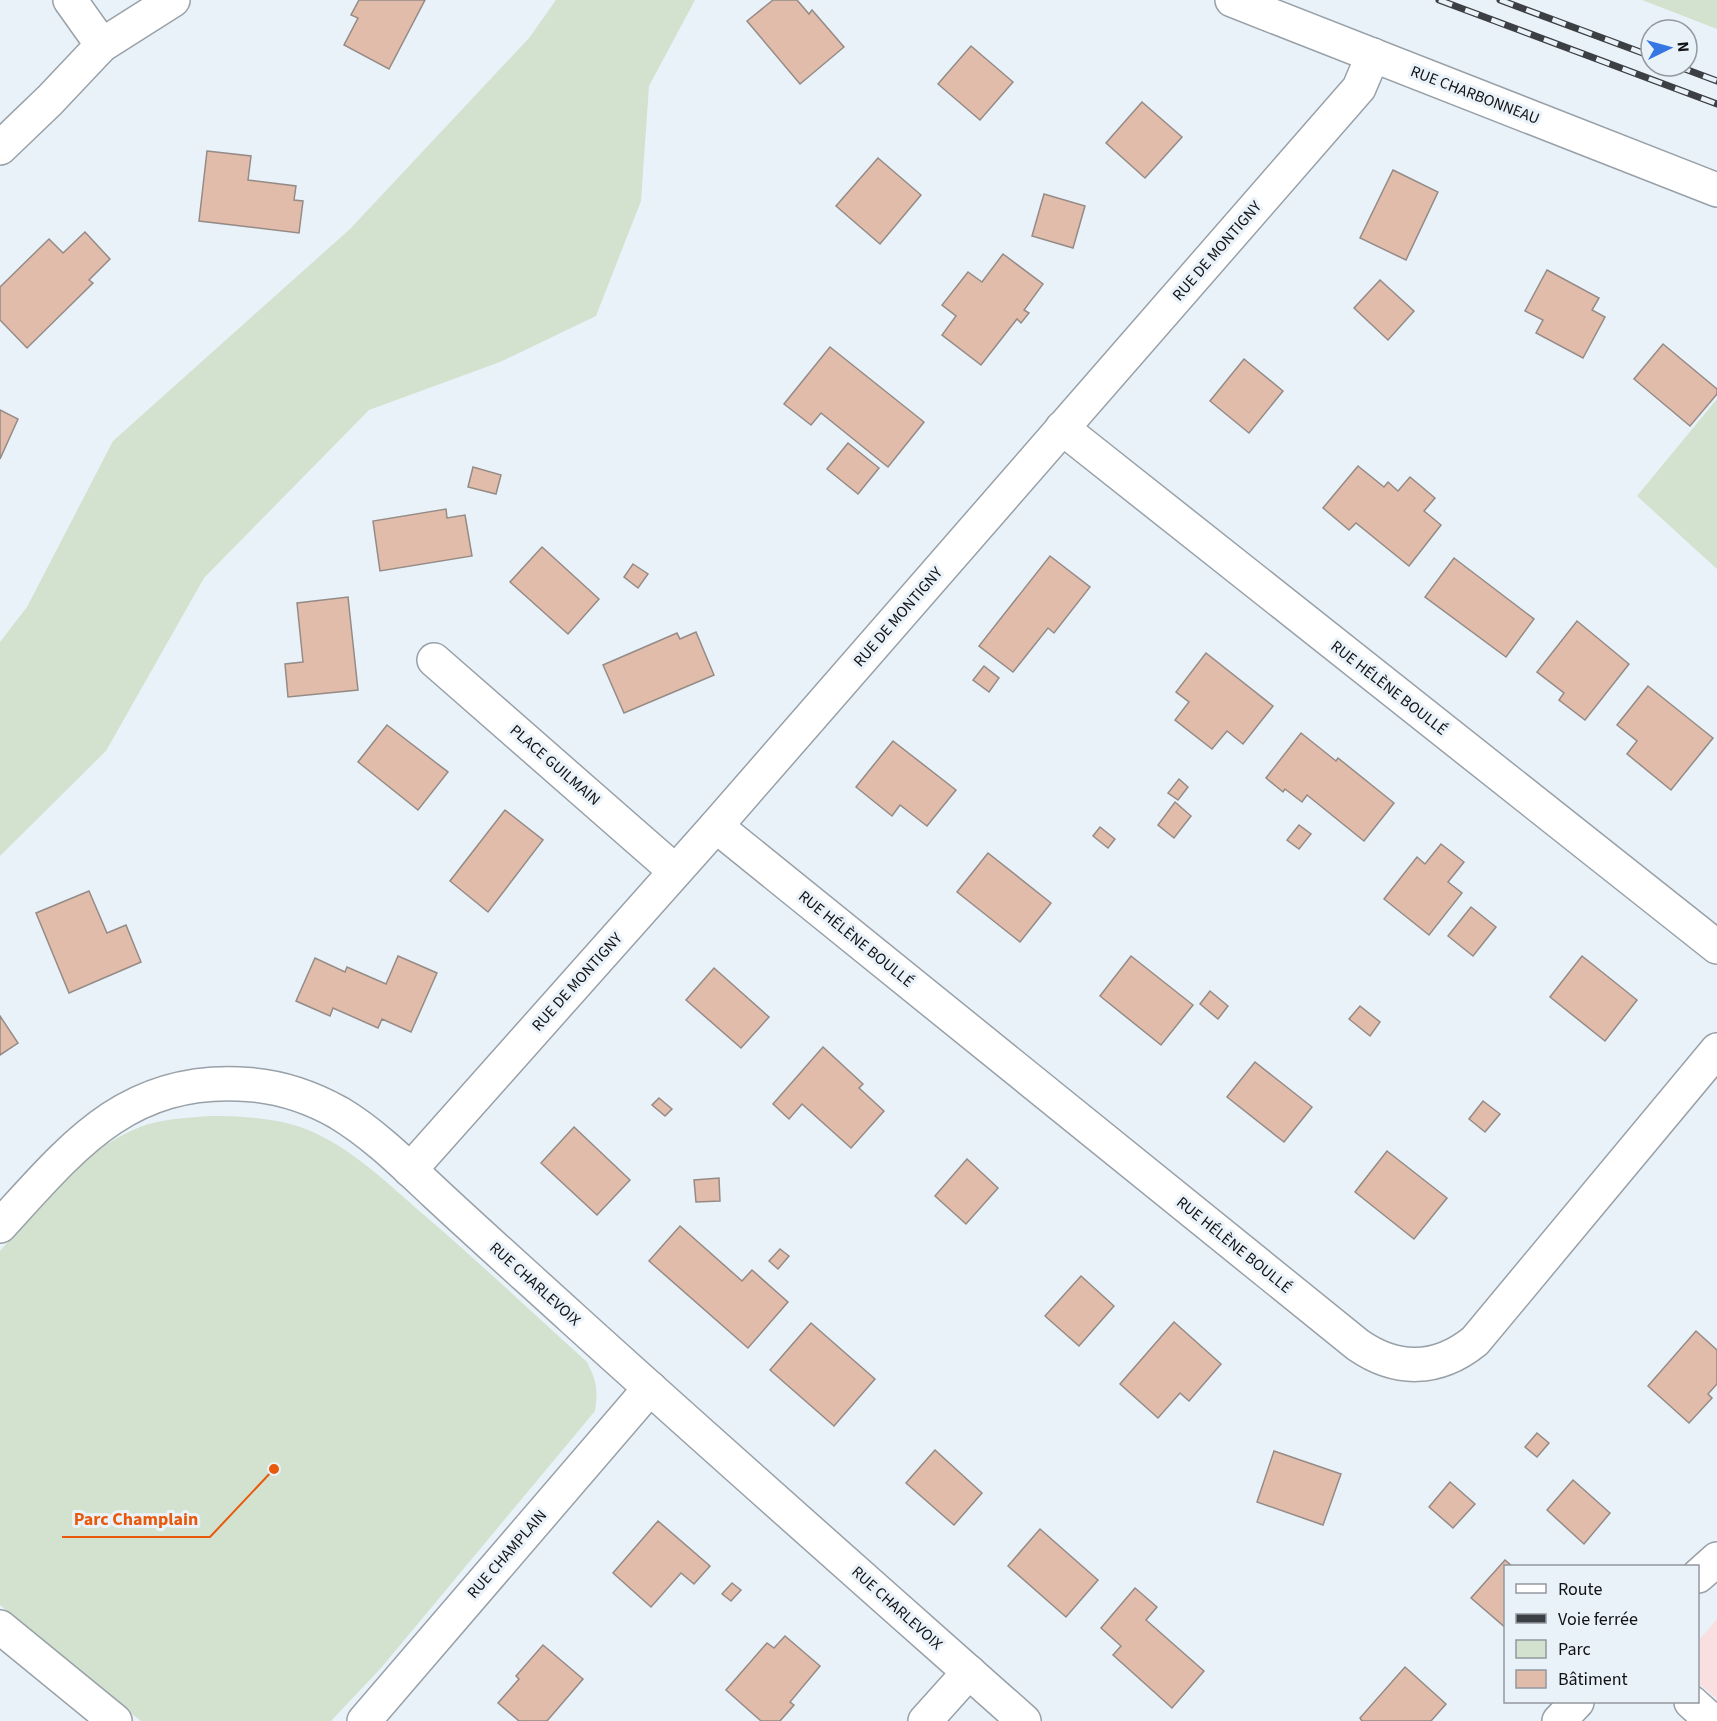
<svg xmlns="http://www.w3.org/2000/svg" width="1717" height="1721" viewBox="0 0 1717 1721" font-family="'Source Sans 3',sans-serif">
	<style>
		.commercial { fill: #fadfe1 }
		.green { fill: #d2e2cf }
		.building { fill: #e2bcaa; stroke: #948b87; stroke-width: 1.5 }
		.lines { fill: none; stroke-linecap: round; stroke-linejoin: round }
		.minor-casing { stroke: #99a1a8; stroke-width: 36 }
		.minor { stroke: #fff; stroke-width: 33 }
		.rail-casing { stroke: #3c3f43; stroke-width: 7 }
		.rail { stroke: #eaf2f9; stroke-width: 4.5; stroke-dasharray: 14; stroke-linecap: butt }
		.labels { text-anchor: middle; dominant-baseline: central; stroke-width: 6; stroke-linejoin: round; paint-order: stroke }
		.street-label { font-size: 16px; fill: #101215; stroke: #eaf2f9 }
		.leader { fill: none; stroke: #e8590c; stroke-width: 2 }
		.callout-dot { fill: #e8590c; stroke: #eaf2f9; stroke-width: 2 }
		.callout-label { font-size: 18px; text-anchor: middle; font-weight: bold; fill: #e8590c; stroke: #eaf2f9; stroke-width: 6; stroke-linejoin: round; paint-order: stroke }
	</style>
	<rect width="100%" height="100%" fill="#eaf2f9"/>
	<!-- commercial -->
	<path class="commercial" d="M1717,1619V1699L1698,1683V1641Z"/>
	<!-- green -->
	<g class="green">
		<path d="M556,0H695L649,86L641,201L596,316L500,362L369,410L204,578L106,751L0,856V642L27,607L113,441L350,229L529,38Z"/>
		<path d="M1642,0H1717V29Z"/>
		<path d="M1717,399V569L1637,496Z"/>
		<path d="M208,1116C236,1116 266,1117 294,1125C344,1140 386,1182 424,1215C480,1263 533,1313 587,1362C597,1382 598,1390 595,1411L381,1668L331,1721H141L104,1692L0,1605V1251C42,1203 79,1152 140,1127C160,1119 186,1118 208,1116Z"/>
	</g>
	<!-- building -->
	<g class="building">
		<path d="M359,0H425L389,69L344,45L358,18L351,15Z"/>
		<path d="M773,0H797L809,14L812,10L844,47L800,84L747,21Z"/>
		<path d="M971,46L1013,82L980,120L938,84Z"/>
		<path d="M1142,102L1182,137L1145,178L1106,143Z"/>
		<path d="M207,151L251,156L248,180L296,186L294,200L303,201L299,233L199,221Z"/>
		<path d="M878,158L921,195L880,244L836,206Z"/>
		<path d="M1393,170L1438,192L1406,260L1360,238Z"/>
		<path d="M1044,194L1085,206L1073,248L1032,236Z"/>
		<path d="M85,232L110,259L89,280L93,283L27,348L0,320V287L49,239L63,253Z"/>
		<path d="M1003,254L1043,284L1024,310L1029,313L1021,323L1017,319L981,365L942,335L956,316L942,305L968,272L982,282Z"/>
		<path d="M1547,270L1599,298L1592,310L1605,317L1583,358L1536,333L1543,320L1525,311Z"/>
		<path d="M1380,280L1414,311L1388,340L1354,308Z"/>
		<path d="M1663,344L1717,389V394L1690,426L1634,379Z"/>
		<path d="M830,347L924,422L888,467L821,413L811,425L784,404Z"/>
		<path d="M1244,359L1283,391L1249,433L1210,401Z"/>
		<path d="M0,410L18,419L0,459Z"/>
		<path d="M848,443L879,468L858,494L827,469Z"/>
		<path d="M1358,466L1384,487L1388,482L1398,491L1410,477L1435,498L1424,511L1441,525L1409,566L1356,523L1349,530L1323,508Z"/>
		<path d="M473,467L501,475L496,494L468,487Z"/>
		<path d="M446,509L447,518L465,515L472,556L380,571L373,521Z"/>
		<path d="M542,547L599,599L568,634L510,582Z"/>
		<path d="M1050,556L1090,587L1054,633L1048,628L1013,672L979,646Z"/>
		<path d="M1454,558L1534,619L1506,657L1425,597Z"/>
		<path d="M633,564L648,574L638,588L624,577Z"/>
		<path d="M348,597L358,690L288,697L285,664L303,662L297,603Z"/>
		<path d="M1577,621L1629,664L1585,720L1559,700L1564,693L1537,672Z"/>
		<path d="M696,632L714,675L624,713L603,665L677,633L680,639Z"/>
		<path d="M1206,653L1273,706L1243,744L1227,731L1212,749L1175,720L1189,702L1176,692Z"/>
		<path d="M984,666L999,678L989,692L973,680Z"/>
		<path d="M1648,686L1713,738L1671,790L1627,754L1637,741L1617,725Z"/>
		<path d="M387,725L448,772L418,810L358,762Z"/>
		<path d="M1301,733L1336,761L1338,758L1394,803L1364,841L1307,795L1302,802L1285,789L1283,792L1266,778Z"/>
		<path d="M893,741L956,790L927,826L900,805L892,816L856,787Z"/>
		<path d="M1179,779L1188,787L1178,800L1168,793Z"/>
		<path d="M1175,802L1191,816L1174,838L1158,825Z"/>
		<path d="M505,810L543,840L488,912L450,881Z"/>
		<path d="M1299,825L1311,834L1299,849L1287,840Z"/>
		<path d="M1100,827L1115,839L1108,848L1093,836Z"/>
		<path d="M1441,844L1464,862L1448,882L1462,893L1429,935L1384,899L1417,857L1425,864Z"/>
		<path d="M988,853L1051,903L1020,942L957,892Z"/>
		<path d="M89,891L107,933L126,925L141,962L69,993L36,913Z"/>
		<path d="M1471,907L1496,927L1473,956L1448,936Z"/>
		<path d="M398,956L437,973L411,1032L382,1019L378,1028L333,1008L330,1016L296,1001L315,958L345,972L347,967L386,984Z"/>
		<path d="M1131,956L1193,1005L1161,1045L1100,996Z"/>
		<path d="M1582,956L1637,1000L1605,1041L1550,997Z"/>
		<path d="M714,968L769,1017L741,1048L686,1000Z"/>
		<path d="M1210,991L1228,1006L1218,1019L1200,1004Z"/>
		<path d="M1360,1006L1380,1022L1370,1036L1349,1019Z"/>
		<path d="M0,1016L18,1043L0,1055Z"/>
		<path d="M823,1047L863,1084L859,1088L884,1111L851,1148L802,1104L789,1119L773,1104Z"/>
		<path d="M1255,1062L1312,1107L1284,1142L1227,1097Z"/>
		<path d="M659,1098L672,1109L665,1116L652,1105Z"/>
		<path d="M1483,1101L1500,1114L1485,1132L1469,1119Z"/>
		<path d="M574,1127L630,1180L597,1215L541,1163Z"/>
		<path d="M1387,1151L1447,1198L1414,1239L1355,1192Z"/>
		<path d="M967,1159L998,1188L966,1224L935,1196Z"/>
		<path d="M719,1178L720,1201L696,1202L694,1180Z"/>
		<path d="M680,1226L742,1281L752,1270L788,1302L748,1348L649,1261Z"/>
		<path d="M780,1249L789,1256L778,1269L769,1261Z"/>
		<path d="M1081,1276L1114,1306L1079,1346L1045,1316Z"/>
		<path d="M1174,1322L1221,1364L1189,1401L1180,1393L1158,1418L1120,1384Z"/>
		<path d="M811,1323L875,1379L834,1426L770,1370Z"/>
		<path d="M1696,1331L1717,1350V1384L1708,1394L1712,1398L1689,1423L1648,1386Z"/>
		<path d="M1537,1433L1549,1443L1537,1457L1525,1447Z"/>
		<path d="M935,1450L982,1493L954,1525L906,1483Z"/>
		<path d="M1274,1451L1341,1474L1323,1525L1257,1502Z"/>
		<path d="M1573,1480L1610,1513L1584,1544L1547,1510Z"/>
		<path d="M1450,1482L1475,1504L1453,1528L1429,1507Z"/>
		<path d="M658,1521L710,1566L694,1584L681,1573L651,1607L613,1573Z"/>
		<path d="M1040,1529L1098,1580L1066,1617L1008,1566Z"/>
		<path d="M1505,1560L1512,1566H1506V1628L1471,1598Z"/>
		<path d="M732,1583L741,1590L731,1601L722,1594Z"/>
		<path d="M1135,1588L1157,1607L1146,1620L1204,1671L1172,1708L1113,1655L1121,1646L1101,1628Z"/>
		<path d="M785,1636L820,1666L790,1702L794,1705L780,1721H761L726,1690L767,1643L774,1648Z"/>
		<path d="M543,1645L583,1679L547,1721H519L498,1703L519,1679L516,1676Z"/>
		<path d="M1405,1667L1446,1704L1431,1721H1362L1360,1718Z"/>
	</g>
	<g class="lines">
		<!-- minor casing -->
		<g class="minor-casing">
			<g id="minor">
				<path d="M70,0L102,45"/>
				<path d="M1232,0L1717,190"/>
				<path d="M0,148L50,100L102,45L173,0"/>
				<path d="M1062,428L1717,947"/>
				<path d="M434,660L675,871"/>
				<path d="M716,826L1358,1345C1397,1372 1438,1371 1475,1341L1717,1050"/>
				<path d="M410,1170L716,826L1359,88L1373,55"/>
				<path d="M0,1226C70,1150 124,1079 239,1084C274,1085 309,1096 339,1113C374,1134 405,1165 435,1193C480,1235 526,1276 571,1317C721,1453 873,1587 1024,1721"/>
				<path d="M1698,1576L1717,1559"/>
				<path d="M0,1627L115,1721"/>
				<path d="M1691,1702L1712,1721"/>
				<path d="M364,1721L650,1388"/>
				<path d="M925,1721L969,1672"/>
				<path d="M1559,1721L1577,1702"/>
			</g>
		</g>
		<!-- minor -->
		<use href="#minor" class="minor"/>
		<!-- rail casing -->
		<g class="rail-casing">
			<g id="rail">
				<path d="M1439,0L1717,104"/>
				<path d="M1500,0L1651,56"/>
				<path d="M1677,66L1717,81"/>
			</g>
		</g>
		<!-- rail -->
		<use href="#rail" class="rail"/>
	</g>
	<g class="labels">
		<!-- street labels -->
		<g class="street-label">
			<text transform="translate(1475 95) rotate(21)">RUE CHARBONNEAU</text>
			<text transform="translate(1217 251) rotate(-49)">RUE DE MONTIGNY</text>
			<text transform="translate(898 617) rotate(-49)">RUE DE MONTIGNY</text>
			<text transform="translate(1389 688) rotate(38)">RUE HÉLÈNE BOULLÉ</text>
			<text transform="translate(555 765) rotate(41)">PLACE GUILMAIN</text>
			<text transform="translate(856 939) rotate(39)">RUE HÉLÈNE BOULLÉ</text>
			<text transform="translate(577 982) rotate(-48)">RUE DE MONTIGNY</text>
			<text transform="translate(1234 1245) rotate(39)">RUE HÉLÈNE BOULLÉ</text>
			<text transform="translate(535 1284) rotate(42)">RUE CHARLEVOIX</text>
			<text transform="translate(507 1554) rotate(-49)">RUE CHAMPLAIN</text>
			<text transform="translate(897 1608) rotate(42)">RUE CHARLEVOIX</text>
		</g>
	</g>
	<!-- callouts -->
	<path class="leader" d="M274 1469L210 1537H62"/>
	<circle class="callout-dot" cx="274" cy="1469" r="6"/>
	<g class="callout-label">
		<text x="136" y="1525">Parc Champlain</text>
	</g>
	<!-- legend -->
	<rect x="1504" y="1565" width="195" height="138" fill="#eaf2f9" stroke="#93989e" stroke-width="1.5"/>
	<rect x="1516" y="1584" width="30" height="9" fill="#ffffff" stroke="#93989e" stroke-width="1.5"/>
	<text x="1558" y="1595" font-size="18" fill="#101215">Route</text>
	<rect x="1516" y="1614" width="30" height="9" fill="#3c3f43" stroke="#93989e" stroke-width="1.5"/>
	<text x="1558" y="1625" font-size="18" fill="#101215">Voie ferrée</text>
	<rect x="1516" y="1640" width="30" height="18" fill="#d2e2cf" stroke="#93989e" stroke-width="1.5"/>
	<text x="1558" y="1655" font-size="18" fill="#101215">Parc</text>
	<rect x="1516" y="1670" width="30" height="18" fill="#e2bcaa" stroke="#93989e" stroke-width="1.5"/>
	<text x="1558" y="1685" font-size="18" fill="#101215">Bâtiment</text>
	<!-- north arrow -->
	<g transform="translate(1669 48) rotate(85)"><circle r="28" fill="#eaf2f9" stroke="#93989e" stroke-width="1.5"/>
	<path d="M0-4.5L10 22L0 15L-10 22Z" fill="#3576e4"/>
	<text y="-9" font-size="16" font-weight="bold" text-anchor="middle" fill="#101215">N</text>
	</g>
</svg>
